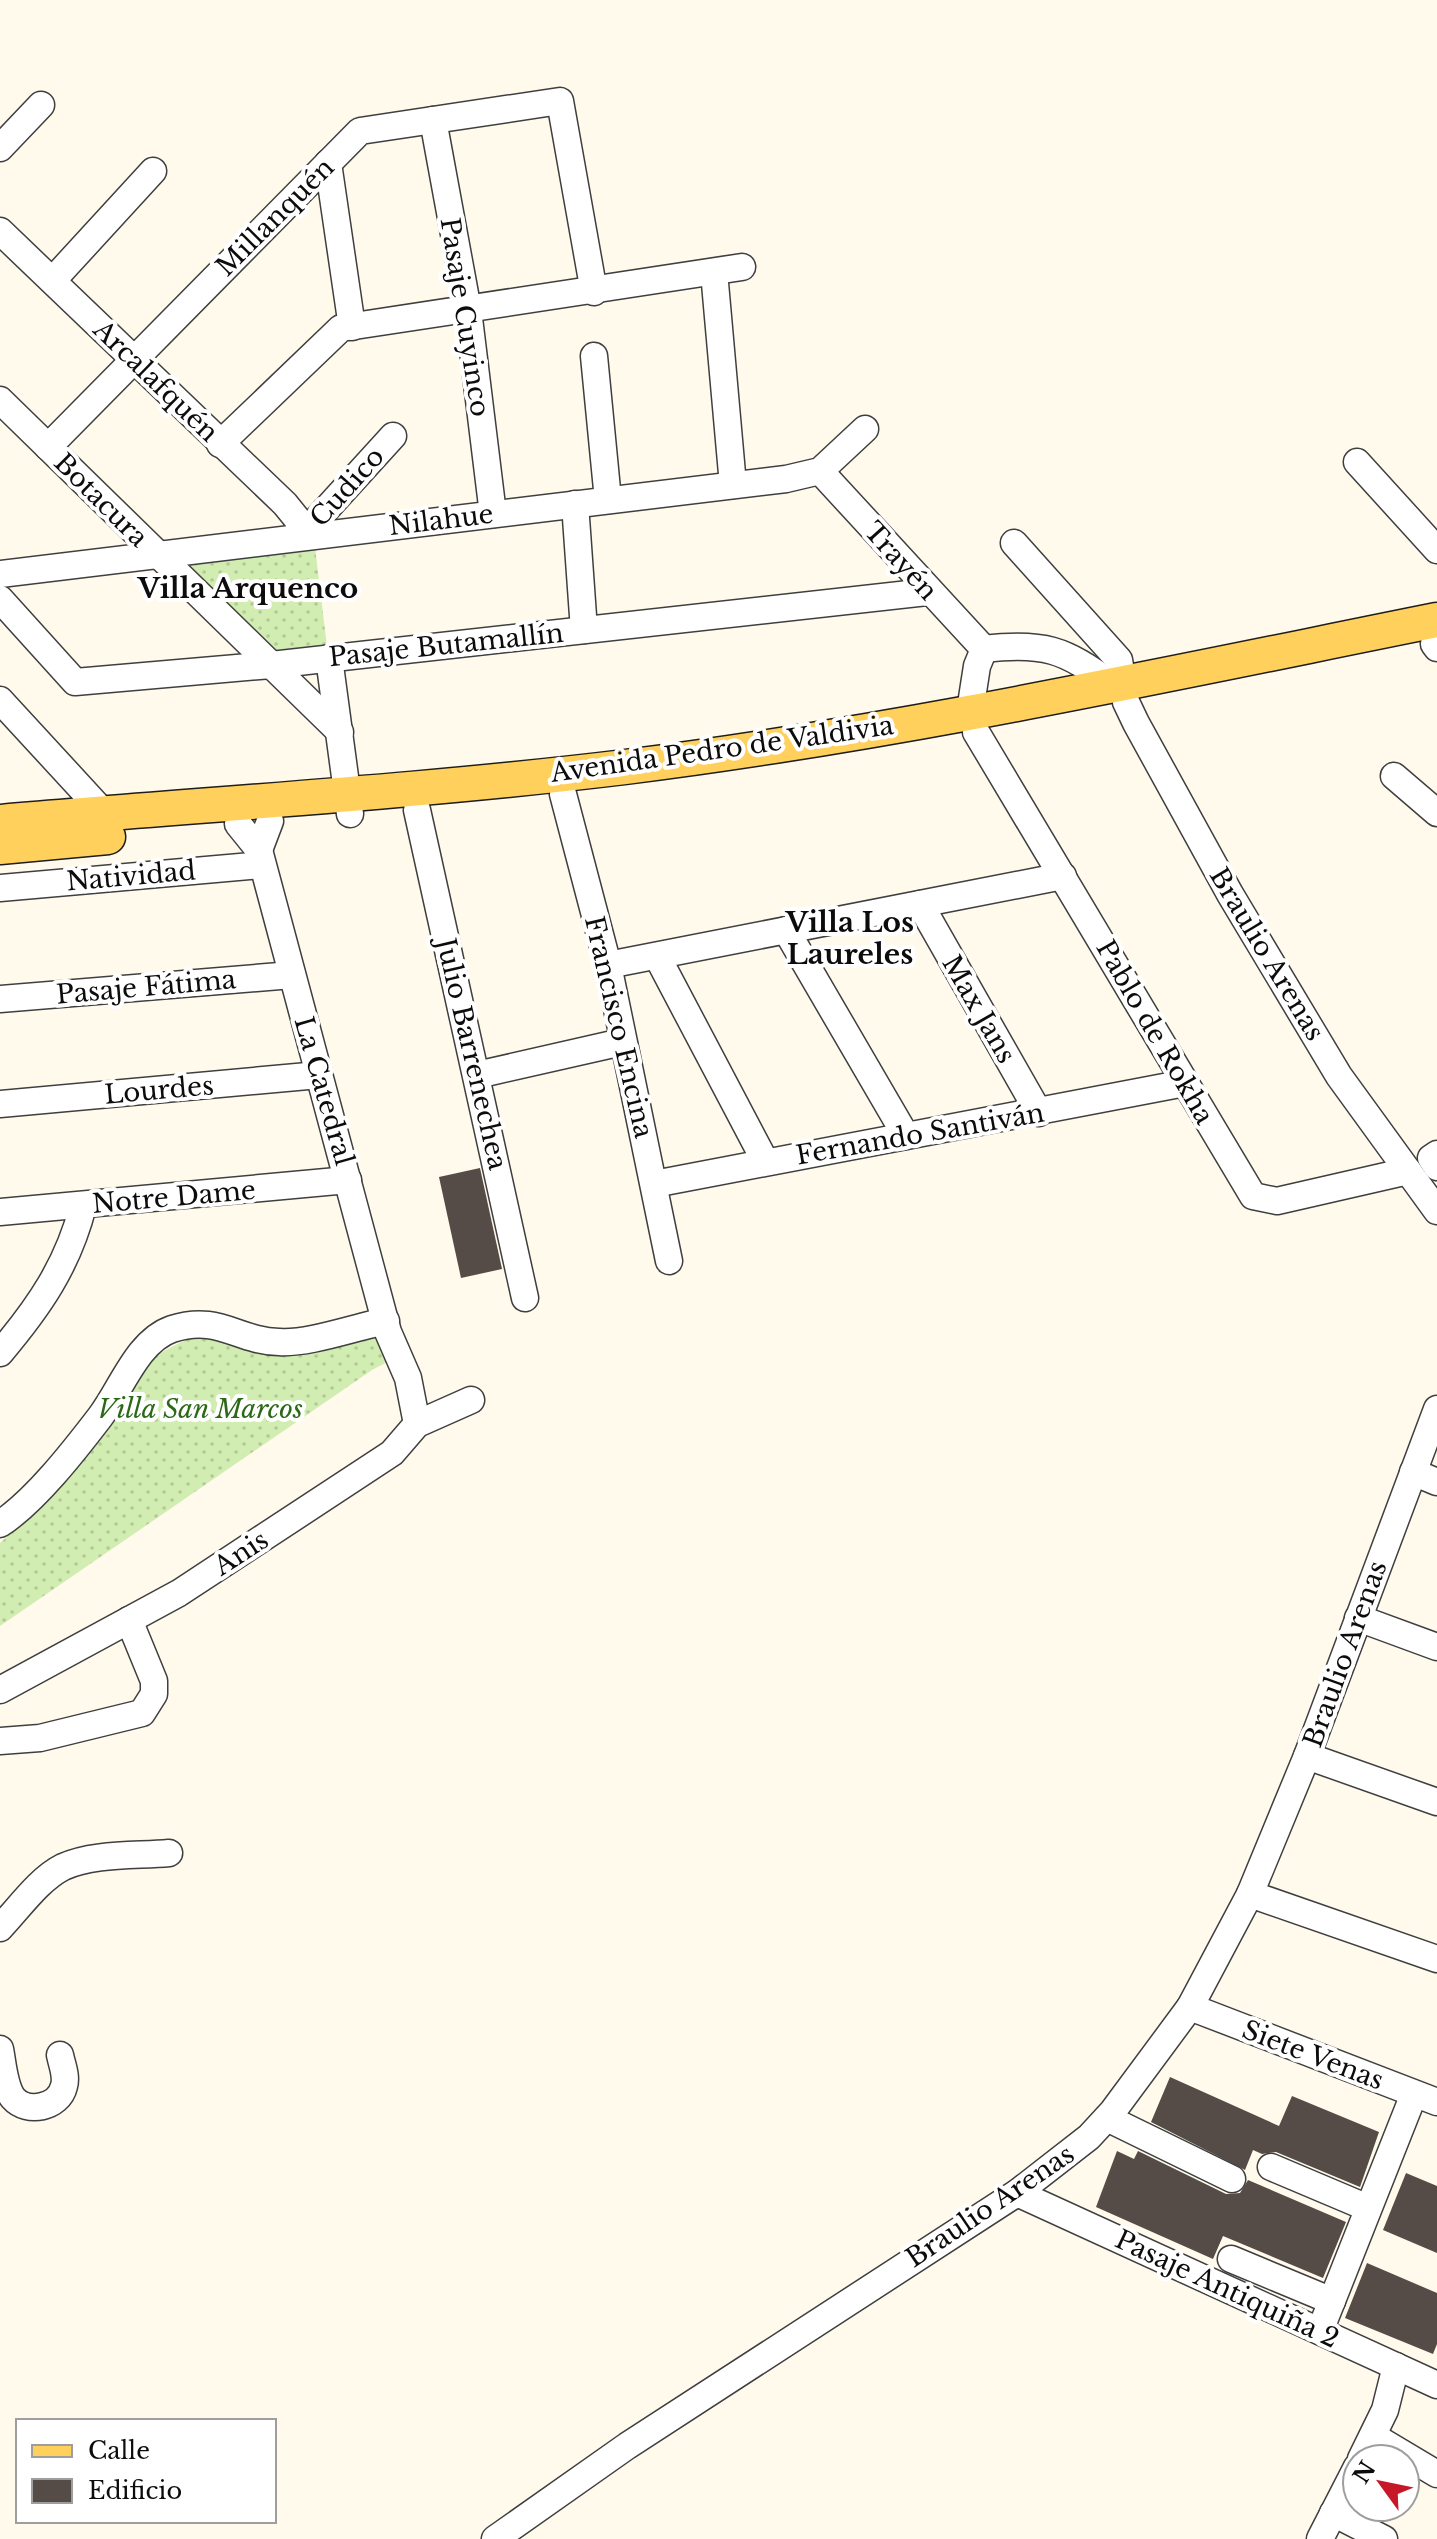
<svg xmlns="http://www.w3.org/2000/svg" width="1437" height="2539" viewBox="0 0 1437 2539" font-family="'Libre Baskerville',serif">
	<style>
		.grass { fill: url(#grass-dots) }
		.building { fill: #554c47 }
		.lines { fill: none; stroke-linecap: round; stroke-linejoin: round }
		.minor-casing { stroke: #3f3f3f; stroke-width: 29 }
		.major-casing { stroke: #1d1d1d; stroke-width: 37 }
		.minor { stroke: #fff; stroke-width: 26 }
		.major { stroke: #ffd05b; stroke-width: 34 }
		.labels { text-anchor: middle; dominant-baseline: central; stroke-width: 8; stroke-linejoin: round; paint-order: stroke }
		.street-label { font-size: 26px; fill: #0c0c0c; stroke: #fff }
		.park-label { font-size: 26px; font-style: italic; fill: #2b6917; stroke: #fff }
		.neighbourhood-label { font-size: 28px; font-weight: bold; fill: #0c0c0c; stroke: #fff }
	</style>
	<defs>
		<pattern id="grass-dots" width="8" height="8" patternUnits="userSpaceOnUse" patternTransform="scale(2)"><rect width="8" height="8" fill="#d2edb1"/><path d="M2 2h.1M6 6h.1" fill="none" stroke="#b3ca97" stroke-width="1.8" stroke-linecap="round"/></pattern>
	</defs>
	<rect width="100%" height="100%" fill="#fffaeb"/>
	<!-- grass -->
	<g class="grass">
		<path d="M315,547L327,647L272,653L176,563Z"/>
		<path d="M218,1336L258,1354H281L374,1338L395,1358L372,1370L0,1626V1543L24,1521L156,1355L189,1338Z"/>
	</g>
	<!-- building -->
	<g class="building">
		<path d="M480,1168L502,1269L461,1278L439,1177Z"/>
		<path d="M1170,2077L1279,2126L1292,2096L1379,2132L1360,2187L1276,2152L1262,2154L1253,2150L1245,2170L1151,2122Z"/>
		<path d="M1117,2151L1134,2159L1138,2151L1226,2194L1240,2193L1248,2180L1346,2222L1323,2278L1223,2236L1213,2259L1096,2207Z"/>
		<path d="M1406,2173L1437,2186V2253L1383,2230Z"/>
		<path d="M1367,2263L1437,2293V2344L1433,2354L1345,2318Z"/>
	</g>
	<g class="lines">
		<!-- minor casing -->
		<g class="minor-casing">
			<g id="minor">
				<path d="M433,120L468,310L493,514"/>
				<path d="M0,148L41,105"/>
				<path d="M328,163L352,327"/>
				<path d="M0,231L285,504L298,520L301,537"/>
				<path d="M714,272L733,485"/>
				<path d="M53,280L153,171"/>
				<path d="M594,356L608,500"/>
				<path d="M0,400L340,732"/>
				<path d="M220,444L341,328L742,267"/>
				<path d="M48,447L360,131L560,101L594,292"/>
				<path d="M1357,462L1437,550"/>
				<path d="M820,471L984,649"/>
				<path d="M575,504L584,630"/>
				<path d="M301,537L393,436"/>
				<path d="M1014,543L1119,660L1126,702L1136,723L1230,894L1339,1076L1437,1211"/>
				<path d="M0,574L786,479L820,471L865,429"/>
				<path d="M0,599L75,682L271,665L927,592"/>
				<path d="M1434,644L1437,648"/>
				<path d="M984,649C1042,642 1066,649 1112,685"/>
				<path d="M329,658L350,814"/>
				<path d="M0,700L104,813"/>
				<path d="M970,711L977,666L984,649"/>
				<path d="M976,732L1253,1196L1277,1201L1408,1171"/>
				<path d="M1394,776L1437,813"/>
				<path d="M563,794L608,965L669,1261"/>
				<path d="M417,810L525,1298"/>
				<path d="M238,824L259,850L388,1332L408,1378L417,1424"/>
				<path d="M259,850L270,821"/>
				<path d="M0,888L261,865"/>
				<path d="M920,904L1039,1113"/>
				<path d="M786,930L906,1136"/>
				<path d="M657,956L765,1161"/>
				<path d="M608,965L1063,876"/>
				<path d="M0,999L292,975"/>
				<path d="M477,1075L622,1042"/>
				<path d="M0,1104L319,1075"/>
				<path d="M1437,1154L1431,1158L1437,1167"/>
				<path d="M654,1184L1185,1083"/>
				<path d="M0,1212L348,1180"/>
				<path d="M0,1353C39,1307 68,1265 83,1206"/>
				<path d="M1413,1472L1437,1482"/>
				<path d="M0,1524C35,1501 74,1451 100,1417C121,1390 137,1341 172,1329C219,1314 237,1341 279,1342C309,1344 355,1327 386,1321"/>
				<path d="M1358,1618L1437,1647"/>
				<path d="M0,1690L179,1593L392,1453L417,1424L471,1400"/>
				<path d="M0,1741L40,1738L142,1713L154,1694V1681L129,1620"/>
				<path d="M1307,1756L1437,1802"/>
				<path d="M1250,1894L1437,1959"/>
				<path d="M0,1928C19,1908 39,1879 63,1867C93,1853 137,1856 169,1853"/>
				<path d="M1190,2007L1437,2102"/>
				<path d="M0,2049C3,2064 4,2086 13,2098C27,2114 59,2108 64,2086C67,2076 62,2065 60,2055"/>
				<path d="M1107,2118L1232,2179"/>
				<path d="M1271,2167L1368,2208"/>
				<path d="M1017,2193L1437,2385"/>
				<path d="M1231,2259L1332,2301"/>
				<path d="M1320,2331L1414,2094"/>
				<path d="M1373,2436L1437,2474"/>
				<path d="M1361,2459L1385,2410L1396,2366"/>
				<path d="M1333,2513L1384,2539"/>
				<path d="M495,2539L627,2446L1017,2193L1089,2137L1113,2111L1190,2007L1250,1894L1307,1756L1437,1409"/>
				<path d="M1320,2539L1357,2467"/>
			</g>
		</g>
		<!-- major casing -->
		<g class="major-casing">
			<g id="major">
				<path d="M0,822C208,804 418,792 625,767C898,733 1168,674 1437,620"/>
				<path d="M0,847L108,837"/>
			</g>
		</g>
		<!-- minor -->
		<use href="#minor" class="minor"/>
		<!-- major -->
		<use href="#major" class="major"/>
	</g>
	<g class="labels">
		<!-- street labels -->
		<g class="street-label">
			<text transform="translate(275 217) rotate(-45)">Millanquén</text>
			<text transform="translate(465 317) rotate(81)">Pasaje Cuyinco</text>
			<text transform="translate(156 381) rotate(44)">Arcalafquén</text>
			<text transform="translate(347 487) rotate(-48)">Cudico</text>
			<text transform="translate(101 500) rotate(45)">Botacura</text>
			<text transform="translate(441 520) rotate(-7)">Nilahue</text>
			<text transform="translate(901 561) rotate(48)">Trayén</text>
			<text transform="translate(446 645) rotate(-6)">Pasaje Butamallín</text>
			<text transform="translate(722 749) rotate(-8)">Avenida Pedro de Valdivia</text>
			<text transform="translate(131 876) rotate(-5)">Natividad</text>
			<text transform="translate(1267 954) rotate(59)">Braulio Arenas</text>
			<text transform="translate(146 987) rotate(-5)">Pasaje Fátima</text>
			<text transform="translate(979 1009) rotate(60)">Max Jans</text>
			<text transform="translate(619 1027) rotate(77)">Francisco Encina</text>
			<text transform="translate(1155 1032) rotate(60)">Pablo de Rokha</text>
			<text transform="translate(472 1054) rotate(77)">Julio Barrenechea</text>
			<text transform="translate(159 1090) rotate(-5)">Lourdes</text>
			<text transform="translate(324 1091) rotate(74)">La Catedral</text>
			<text transform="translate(920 1134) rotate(-10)">Fernando Santiván</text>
			<text transform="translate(174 1197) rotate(-5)">Notre Dame</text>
			<text transform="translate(241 1553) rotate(-33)">Anis</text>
			<text transform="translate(1345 1654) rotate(-70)">Braulio Arenas</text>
			<text transform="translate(1313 2055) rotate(21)">Siete Venas</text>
			<text transform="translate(990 2206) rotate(-34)">Braulio Arenas</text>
			<text transform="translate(1227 2289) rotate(25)">Pasaje Antiquiña 2</text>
		</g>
		<!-- park labels -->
		<g class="park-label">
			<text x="200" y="1409">Villa San Marcos</text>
		</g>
		<!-- neighbourhood labels -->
		<g class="neighbourhood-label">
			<text x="248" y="588">Villa Arquenco</text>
			<text x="850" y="922">Villa Los<tspan x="850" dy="32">Laureles</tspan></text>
		</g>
	</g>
	<!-- legend -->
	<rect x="16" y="2419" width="260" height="104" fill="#ffffff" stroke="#9e9e9e" stroke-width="2"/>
	<rect x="32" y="2445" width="40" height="12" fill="#ffd05b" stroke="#9e9e9e" stroke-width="2"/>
	<text x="88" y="2459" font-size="24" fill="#0c0c0c">Calle</text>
	<rect x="32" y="2479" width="40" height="24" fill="#554c47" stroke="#9e9e9e" stroke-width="2"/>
	<text x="88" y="2499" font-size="24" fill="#0c0c0c">Edificio</text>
	<!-- north arrow -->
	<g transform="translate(1381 2483) rotate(303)"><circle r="38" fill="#ffffff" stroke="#9e9e9e" stroke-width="2"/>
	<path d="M0-6L14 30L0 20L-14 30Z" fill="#c71828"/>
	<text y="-12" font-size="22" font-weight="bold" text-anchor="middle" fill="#0c0c0c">N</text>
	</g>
</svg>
